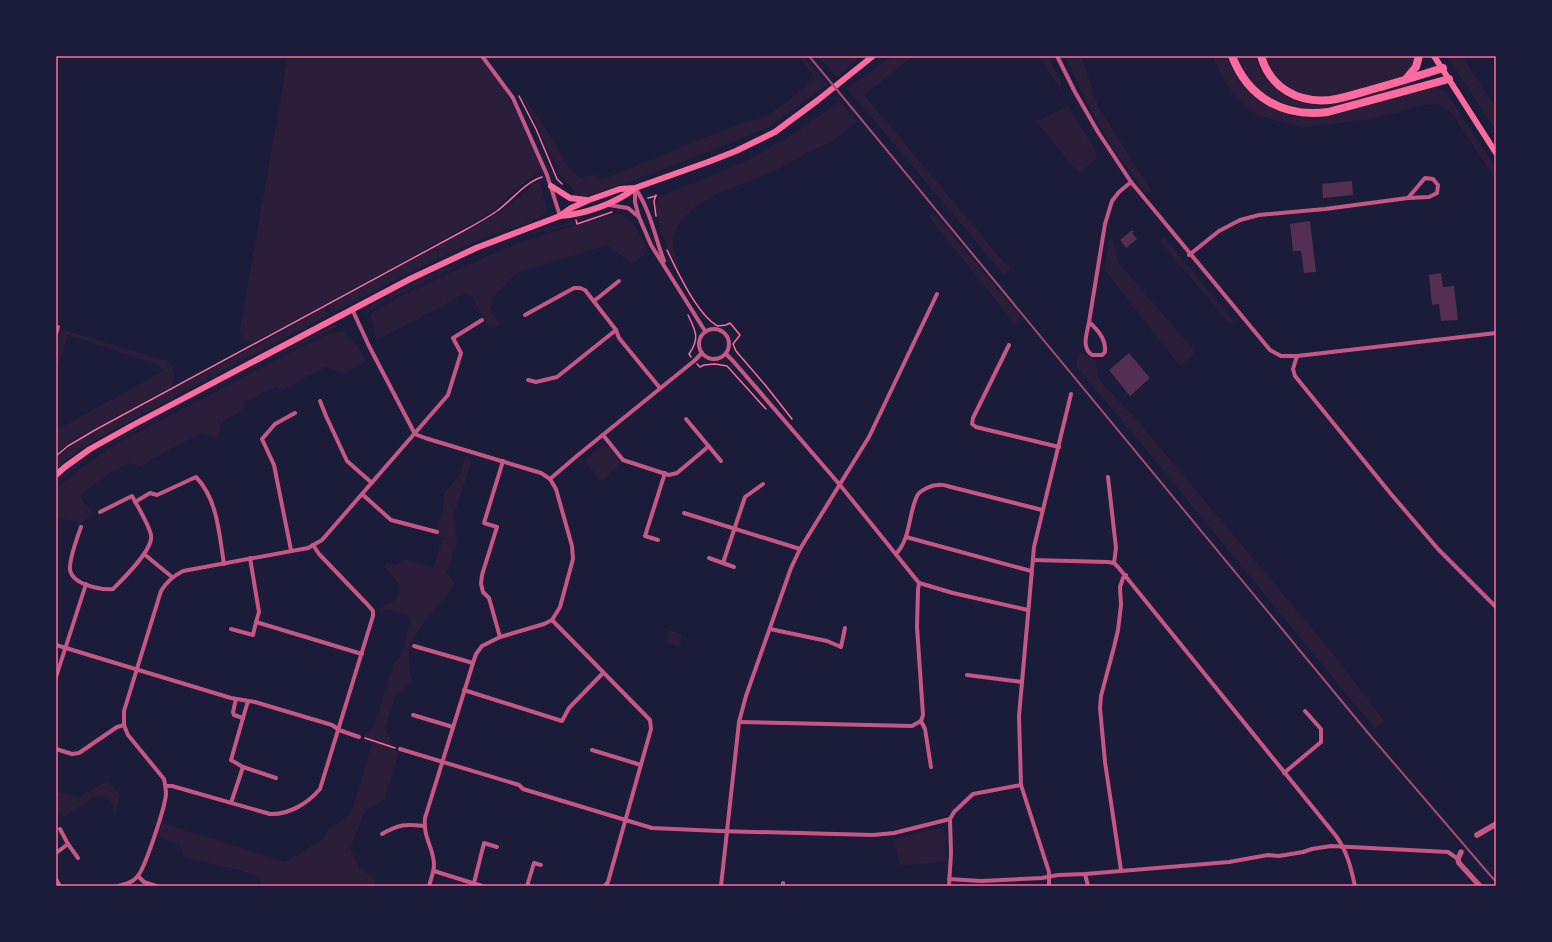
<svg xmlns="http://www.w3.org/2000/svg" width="1552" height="942" viewBox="0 0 1552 942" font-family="Montserrat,sans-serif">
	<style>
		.green { fill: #2a1e3b }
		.building { fill: #542f53 }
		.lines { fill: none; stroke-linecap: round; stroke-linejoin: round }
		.path { stroke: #ff6b9d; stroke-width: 1.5 }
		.minor { stroke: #c65784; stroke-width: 4 }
		.tertiary { stroke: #c65784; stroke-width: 5.5 }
		.secondary { stroke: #ff6b9d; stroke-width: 6 }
		.motorway { stroke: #ff6b9d; stroke-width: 8 }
		.rail { stroke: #a44b75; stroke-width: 2 }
		.neatline { fill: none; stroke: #ff6b9d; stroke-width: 1.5 }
	</style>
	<rect width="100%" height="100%" fill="#1b1b3a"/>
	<!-- green -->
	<g class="green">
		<path d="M288,56H479L502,86L516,111L541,167C538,175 531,178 525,182C511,193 500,205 486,216L257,341L247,342L243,340L240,329Z"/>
		<path d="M799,56H803L827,85L769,127L749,136L661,170L583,198L573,197L574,190L561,176L522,95L554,141L570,170L580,178L595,175L601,180L741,123L764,117L776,110L815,79Z"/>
		<path d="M818,56H860L837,77Z"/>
		<path d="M893,56H913L864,95L991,247L1011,269L1003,274L847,88Z"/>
		<path d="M1039,56H1047L1061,81L1062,92Z"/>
		<path d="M1065,56H1081L1099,108L1152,192H1145L1114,150L1087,103Z"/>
		<path d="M1213,56H1226C1242,100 1284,124 1331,116L1431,88H1437L1446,92L1496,168V180L1451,112L1439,104L1423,105L1367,120L1302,128L1252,113L1231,91L1220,73Z"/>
		<path d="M1235,56H1256C1257,68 1265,80 1274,87C1304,113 1330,104 1364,95C1381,90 1397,85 1414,80L1416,84L1328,108L1308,110L1281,104L1255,89L1245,77Z"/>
		<path d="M1264,56H1416C1411,81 1387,81 1368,86C1338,95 1310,106 1283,83C1274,76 1267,67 1264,56Z"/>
		<path d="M1447,56H1462L1496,108V131Z"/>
		<path d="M840,101L857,121C850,127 842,135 834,140C824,146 813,150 804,155C794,160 784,166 774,171C743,185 690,197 675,231C670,244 677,260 680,273C672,256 649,215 658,197C690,183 722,173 753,157C784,142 812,121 840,101Z"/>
		<path d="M1068,106L1096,151L1097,158L1079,173L1036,122Z"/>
		<path d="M538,182L541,185L547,211C533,225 502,230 483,238C432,261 382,287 333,313L328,306L492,217L521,196L533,184Z"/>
		<path d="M933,212L1021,317L1015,324L929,217Z"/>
		<path d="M614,214C634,215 640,235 648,251L632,264L607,245L517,273L497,292L490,308L500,325L490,329L472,297L465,294L379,339L376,337L370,317L373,312L394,300L458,269L504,249L530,239Z"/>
		<path d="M574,221L575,223C563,228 551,229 539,232C499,243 454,267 416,286C399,294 380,302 366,315L367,309L371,306L416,282L498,246L540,229L559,226Z"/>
		<path d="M1110,236L1116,250L1118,262L1195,352L1180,366L1104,269Z"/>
		<path d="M1165,238L1234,321L1230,324L1160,241Z"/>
		<path d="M324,307L328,315L104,435L81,449L56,468V459L77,442L101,428L186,382L256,346Z"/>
		<path d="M336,324L337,327L255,367L100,450L85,460L56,484V481C94,448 139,427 183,404C234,377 284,350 336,324Z"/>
		<path d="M61,329L167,361C175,369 176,376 171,387L76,438L56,453V430L163,371L157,364L68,335L56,370V344Z"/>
		<path d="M343,331L359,348L367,362L343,374L326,367L283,390L276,387L246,402L244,410L223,421L218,436L215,438L201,433L140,466L129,463C112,472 95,483 80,496L92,513L79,526L77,522L61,518L56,522V489L75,473L112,446L297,349L326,335Z"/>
		<path d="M1079,351L1096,361L1098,378L1142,426L1334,655L1384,721L1375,729L1143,446L1076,366Z"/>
		<path d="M602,446H607L621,463L601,481L584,460Z"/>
		<path d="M465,458L472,460L454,515L457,543L447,572L454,582L453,587C439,604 423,621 413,640C407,650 409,669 412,680L395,697L385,729L393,743L392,749L399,752L384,801L366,810L350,848L360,869L373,876L376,886H262L258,877L243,871L185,857L179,844L158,837L162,823L285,862L322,840L329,828L351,814L372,744L363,740L365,734L373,728L394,662L400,657L411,621L408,616L392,610L380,611V607L387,605L396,600L400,585L384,567L386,563L395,565L405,559L433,568L443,538L436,536L443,510L444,493L459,476Z"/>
		<path d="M669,630L683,635L679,647L666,643Z"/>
		<path d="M107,781L120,795L115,817L113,804L106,797L92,798L65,816L56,811V791L80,797Z"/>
		<path d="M944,827L946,862L900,865L894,839Z"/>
	</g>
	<!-- building -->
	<g class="building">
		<path d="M1352,181L1353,195L1323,198L1322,184Z"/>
		<path d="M1310,221L1316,272L1304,273L1301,251H1293L1290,224Z"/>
		<path d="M1132,230L1134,232L1132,233L1137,239L1126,248L1120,240Z"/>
		<path d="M1441,273L1443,287L1454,286L1458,320L1441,321L1439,304L1432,305L1429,275Z"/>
		<path d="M1129,353L1150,378L1130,396L1109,370Z"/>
	</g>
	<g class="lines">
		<!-- path -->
		<g class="path">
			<path d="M519,96L536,129L557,179L562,184"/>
			<path d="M648,198L656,196"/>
			<path d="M656,216L654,201L656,195"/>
			<path d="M576,220L577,224L612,212"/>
			<path d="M667,250C677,271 698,316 718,326L726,325L730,323L740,335L733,344L736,351L766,386L792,419"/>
			<path d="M688,315C696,331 700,339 689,354L691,357"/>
			<path d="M697,364L700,367L704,365L715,364L727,366L766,409"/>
			<path d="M56,456L68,446L95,430C218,363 341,296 465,230C476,224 487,218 497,211C512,200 524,183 542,177"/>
			<path d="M365,738L395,748"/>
		</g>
		<!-- minor -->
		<g class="minor">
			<path d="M482,56L513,98L547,175L560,216"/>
			<path d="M1057,56L1075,92L1098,132L1131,182L1270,350L1281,356H1297L1496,333"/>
			<path d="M635,188C650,209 655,237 664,261"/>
			<path d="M635,189V202L639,217"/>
			<path d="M609,205L628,208L639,217L651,245L705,331"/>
			<path d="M1189,255L1219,231L1240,220L1259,215L1325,209L1408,198L1429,197L1437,193L1438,185L1433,179L1425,178L1408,198"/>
			<path d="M594,301L619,281"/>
			<path d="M352,309L369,346L415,434L425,438L541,473L550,479L556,489L572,546L573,559L560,607L552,620L544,624L500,637L482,646L476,654L473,663L425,818C423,838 433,846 434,864C434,872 431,879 429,886"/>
			<path d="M525,315L574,288H580L585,290L616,330L619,338L660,388"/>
			<path d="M1089,322C1087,334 1081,347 1092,355H1102L1105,352C1106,339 1098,330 1089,322L1105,224L1112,201L1119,192L1131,182"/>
			<circle cx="714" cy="344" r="15"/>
			<path d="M56,334L58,327"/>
			<path d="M1009,345L973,418L972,424L976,427L1059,447"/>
			<path d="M726,354L733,361L840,485L919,583L953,593L1028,610"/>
			<path d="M1297,356L1293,369L1295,376L1391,494L1438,549L1496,607"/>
			<path d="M528,380L536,382L557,377L616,330"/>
			<path d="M320,401L326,416L347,461L372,483"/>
			<path d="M686,419L721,461"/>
			<path d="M603,435L623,460L669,475L677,473L709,446"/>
			<path d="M1108,477L1116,548L1114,563"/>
			<path d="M550,479L578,455L694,361L702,353"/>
			<path d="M362,494L391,520L437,532"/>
			<path d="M135,502L150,493L157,495L196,477C218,500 219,534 224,564"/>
			<path d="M684,513L800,549"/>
			<path d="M81,527C77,538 71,554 70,566C68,584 100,590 113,589C123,579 154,549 151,535C149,525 137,505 132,496L100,512"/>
			<path d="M906,537L1031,571"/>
			<path d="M658,540L645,536L665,473"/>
			<path d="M291,550L274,465L262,439L275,424L295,413"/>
			<path d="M144,554L172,577"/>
			<path d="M896,554C911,538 908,515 917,496C920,490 932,485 938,485C942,484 947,486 951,487L1042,510"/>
			<path d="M250,558L259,612L256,622L362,654"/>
			<path d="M709,558L734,567"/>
			<path d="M1033,560L1108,562L1114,563L1118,567L1336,836C1347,851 1351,868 1355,886"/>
			<path d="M723,563L745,497L763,484"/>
			<path d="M552,620L650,720L651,729L608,882L605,886"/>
			<path d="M231,629L253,635L256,622"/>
			<path d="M770,629L827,641L841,647L845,628"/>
			<path d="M500,637L489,598L483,592L481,584L482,575L497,527L484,523L503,461"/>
			<path d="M56,645L231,698L255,702L332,725L339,730L359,737"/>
			<path d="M414,646L473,663"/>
			<path d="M967,675L1022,682"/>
			<path d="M56,677L86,584"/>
			<path d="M464,690L562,721L569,708L603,673"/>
			<path d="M413,715L453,727"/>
			<path d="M243,718L248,701"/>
			<path d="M921,721L925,729L931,767"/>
			<path d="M739,722L912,726L921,721L923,715L917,627L918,590L919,583"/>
			<path d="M56,749L72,754L79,753L117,727L124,725"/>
			<path d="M400,749L519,785L523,789L652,828L719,831L873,835L894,833L950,819"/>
			<path d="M592,750L641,765"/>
			<path d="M243,767L276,778"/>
			<path d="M1284,773L1321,742V729L1305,711"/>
			<path d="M166,786H172L270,814C289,815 308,803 320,789L373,616V611L367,604L319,554L313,545"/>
			<path d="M231,803L243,767L231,760L243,718L234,715L233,712L236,699"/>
			<path d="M60,829L68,844"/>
			<path d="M382,834C399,824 406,824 424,826"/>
			<path d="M56,853L68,844L78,858"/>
			<path d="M1121,870L1105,762L1100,708L1101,696L1114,647L1118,630L1121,605L1120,587L1123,578L1126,575"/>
			<path d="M434,871L482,886"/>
			<path d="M1085,874L1088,886"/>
			<path d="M138,876L144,882L156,886"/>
			<path d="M56,879L60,886"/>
			<path d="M949,879L981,881L1042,878L1058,875L1085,874L1229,862L1268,855L1279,856L1303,852L1312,849L1331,846L1448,852L1458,859"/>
			<path d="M474,883L484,843L497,847"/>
			<path d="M118,886C125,884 132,883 137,877C145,869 165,807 166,794C166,789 165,784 164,779L128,735L124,725V711L161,591C167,581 173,576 183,571L308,548L322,540L448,395L461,353L453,338L482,320"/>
			<path d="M527,886L534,863L541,865"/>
			<path d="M721,886L739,722L746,696L791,568L800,549L869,437L937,294"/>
			<path d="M783,886V883"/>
			<path d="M949,886L951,853L950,819L954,812L973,794L1021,785"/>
			<path d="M1049,886V872L1021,785L1019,716L1034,547L1071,394"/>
		</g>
		<!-- tertiary -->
		<g class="tertiary">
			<path d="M1477,835L1496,824"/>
			<path d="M1461,852L1458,859L1459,863L1480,886"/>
		</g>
		<!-- secondary -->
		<g class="secondary">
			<path d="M1434,56L1496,153"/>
			<path d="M551,186L570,198L586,200"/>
			<path d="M560,216C585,214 614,204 634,189"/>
			<path d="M56,475L65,467L90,449L135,424L410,279L476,248L560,216L571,208L589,200L620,189L635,188L708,162L736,151L775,132L818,100L873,56"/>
		</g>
		<!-- motorway -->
		<g class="motorway">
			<path d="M1232,56C1248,98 1284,118 1328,112L1449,79"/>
			<path d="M1261,56C1270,88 1298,103 1330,100C1346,98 1362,92 1377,88C1399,82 1421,75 1443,68"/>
			<path d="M1406,79L1416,67L1419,56"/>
		</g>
		<!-- rail -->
		<path class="rail" d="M809,56L1368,733L1496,882"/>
	</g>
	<!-- border -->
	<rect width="1552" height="942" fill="none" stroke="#1b1b3a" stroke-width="114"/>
	<rect x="57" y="57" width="1438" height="828" class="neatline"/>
</svg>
